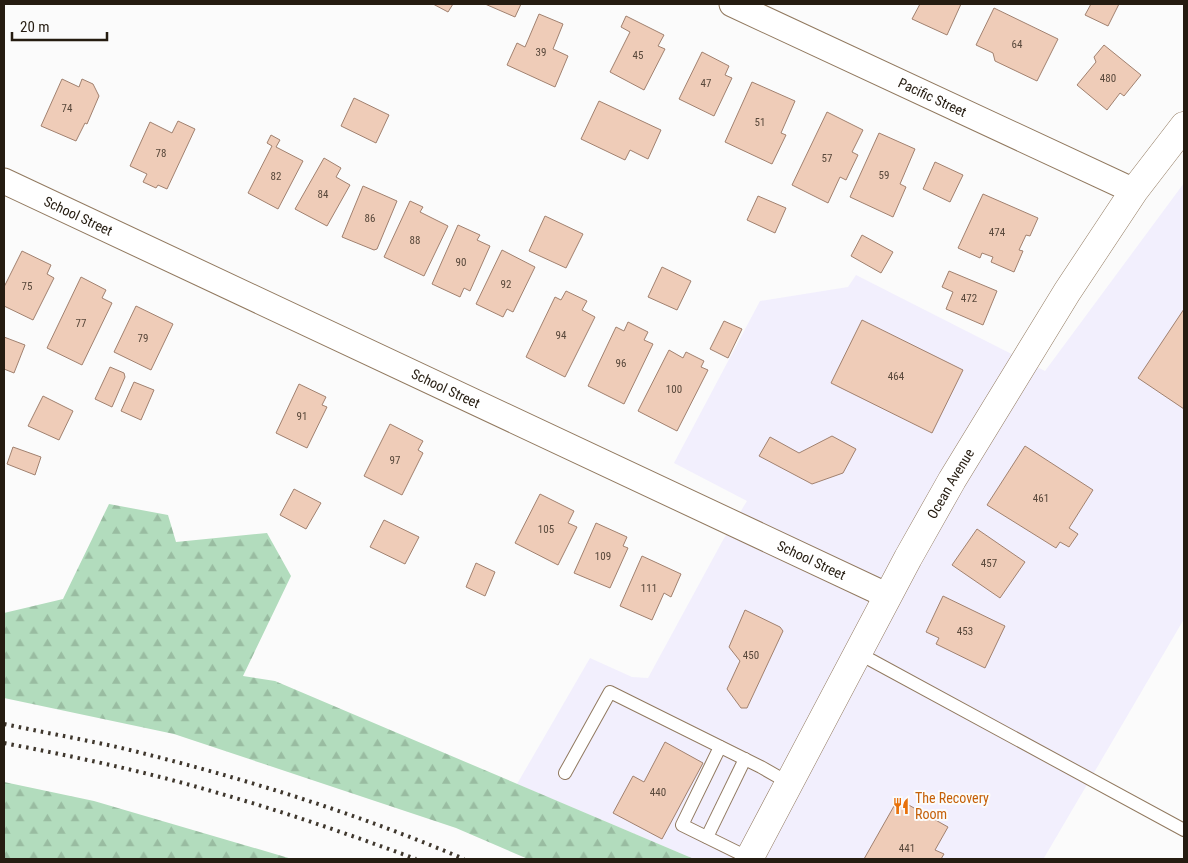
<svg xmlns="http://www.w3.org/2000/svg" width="1188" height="863" viewBox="0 0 1188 863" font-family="'Roboto Condensed',sans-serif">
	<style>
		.commercial { fill: #f2effd }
		.forest { fill: url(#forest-firs) }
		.building { fill: #efccb8; stroke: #a1816f }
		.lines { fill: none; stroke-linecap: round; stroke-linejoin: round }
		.service-casing { stroke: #91795f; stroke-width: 14 }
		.minor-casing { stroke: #91795f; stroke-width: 27 }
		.secondary-casing { stroke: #91795f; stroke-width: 29 }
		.service { stroke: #fff; stroke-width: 12 }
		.minor { stroke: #fff; stroke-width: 25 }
		.secondary { stroke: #fff; stroke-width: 28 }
		.rail { stroke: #3f372d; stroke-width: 4; stroke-dasharray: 2.5 5; stroke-linecap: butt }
		.labels { text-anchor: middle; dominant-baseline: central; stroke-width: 4; stroke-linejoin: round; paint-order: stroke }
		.number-label { font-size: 11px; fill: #58483b }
		.street-label { font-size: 14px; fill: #251c11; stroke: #fbfbfb }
		.food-label { font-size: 14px; fill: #c56008; stroke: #fbfbfb; text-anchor: start }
	</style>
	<defs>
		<pattern id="forest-firs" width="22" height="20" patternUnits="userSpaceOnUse" patternTransform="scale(1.25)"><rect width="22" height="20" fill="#b2dcbd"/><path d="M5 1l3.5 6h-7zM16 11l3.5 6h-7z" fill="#99bca1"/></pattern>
	</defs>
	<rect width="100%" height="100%" fill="#fbfbfb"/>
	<!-- commercial -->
	<path class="commercial" d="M1184,183V619L1044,858L1045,859H694L517,784L590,658L632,677L648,678L723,540L747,501L674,463L760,301L848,287L856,275L1045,371Z"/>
	<!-- forest -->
	<g class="forest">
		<path d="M109,504L168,515L176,542L267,533L291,576L243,676L275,681L694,859H528L456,828L174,734L4,698V613L63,599Z"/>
		<path d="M4,782L94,801L292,859L4,858Z"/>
	</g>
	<!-- building -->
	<g class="building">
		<path d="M433,4H453L448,12Z"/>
		<path d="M485,4H521L515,17Z"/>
		<path d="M920,4H961L947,35L912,19Z"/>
		<path d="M1091,4H1119L1108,26L1085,15Z"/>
		<path d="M994,8L1058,39L1037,81L995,61L993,53L976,45Z"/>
		<path d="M539,14L563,24L553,49L568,56L555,87L507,65L517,43L525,47Z"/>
		<path d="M626,16L664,35L658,46L665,49L644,90L610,72L630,32L621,27Z"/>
		<path d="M1104,45L1141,75L1124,96L1120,93L1107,110L1077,85L1096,62L1094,57Z"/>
		<path d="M702,52L729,66L725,75L732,78L714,116L679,99Z"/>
		<path d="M62,79L79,87L82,79L93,84L99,96L87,124L85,123L76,141L41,126Z"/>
		<path d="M752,82L795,101L781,133L786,135L772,164L725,142Z"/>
		<path d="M354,98L389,115L376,143L341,126Z"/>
		<path d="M599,101L661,130L648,159L630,150L625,160L581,139Z"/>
		<path d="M827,112L863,130L852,152L858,155L846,180L840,177L828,203L792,185Z"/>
		<path d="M178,121L195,129L167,189L158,185L156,188L143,182L147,174L130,166L150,122L172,133Z"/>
		<path d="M879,133L915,149L900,184L906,187L893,217L850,197Z"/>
		<path d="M271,135L280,140L276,147L303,161L278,209L248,193L272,146L267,143Z"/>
		<path d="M324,158L341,168L336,177L350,185L327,226L295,209Z"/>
		<path d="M935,162L963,175L950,202L923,189Z"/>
		<path d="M363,186L397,201L377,249L374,250L342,237Z"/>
		<path d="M983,194L1038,218L1030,236L1026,235L1019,250L1023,251L1014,272L991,262L993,257L982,253L980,258L958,248Z"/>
		<path d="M758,196L786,208L775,233L747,220Z"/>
		<path d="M410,201L423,207L420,212L448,226L424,276L384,257Z"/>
		<path d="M545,216L583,234L566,268L529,251Z"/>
		<path d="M458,225L480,235L477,240L490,246L470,291L464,288L460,297L432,284Z"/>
		<path d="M862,235L893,252L881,273L851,256Z"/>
		<path d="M502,250L535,267L513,312L507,309L503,317L476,304Z"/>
		<path d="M22,251L51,265L47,274L54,278L33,320L4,306V287Z"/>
		<path d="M662,267L691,281L677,310L648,297Z"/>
		<path d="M949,271L997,291L983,325L946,309L953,292L942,287Z"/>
		<path d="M81,277L106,290L102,298L112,303L82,365L47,348Z"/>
		<path d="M566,291L587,301L582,310L595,317L565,377L526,357L555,297L561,300Z"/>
		<path d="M136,306L173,324L151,370L114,352Z"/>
		<path d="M1184,309V409L1138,378Z"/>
		<path d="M862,320L963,370L932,433L831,383Z"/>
		<path d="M724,321L742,329L728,358L710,349Z"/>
		<path d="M628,322L648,332L644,340L653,344L624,404L588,386L616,327L624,331Z"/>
		<path d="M4,337L25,345L14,373L4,369Z"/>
		<path d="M669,350L683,358L686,352L704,361L701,367L708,370L677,431L638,411Z"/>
		<path d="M110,367L124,373L125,377L112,407L95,399Z"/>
		<path d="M134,382L154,390L141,420L121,411Z"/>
		<path d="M299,384L326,397L322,405L327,407L307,448L276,433Z"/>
		<path d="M43,396L73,411L59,440L28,426Z"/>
		<path d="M390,424L423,441L418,450L423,453L402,495L364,476Z"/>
		<path d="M832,436L856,449L843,473L812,484L759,456L770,437L799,453Z"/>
		<path d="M1025,446L1093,490L1069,528L1078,534L1069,547L1060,542L1056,548L987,505Z"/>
		<path d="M13,447L41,457L35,475L7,464Z"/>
		<path d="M294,489L321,503L306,529L280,515Z"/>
		<path d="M540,494L574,511L568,523L577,527L558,565L515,543Z"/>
		<path d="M384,520L419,537L405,564L370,547Z"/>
		<path d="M596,523L627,537L623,546L628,548L610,588L574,573Z"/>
		<path d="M977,529L1025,562L1000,598L952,565Z"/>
		<path d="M642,556L681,574L671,597L664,593L652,620L620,606Z"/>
		<path d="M476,563L495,572L485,596L466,587Z"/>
		<path d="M943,596L1005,626L985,668L936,644L939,638L926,632Z"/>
		<path d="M745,610L780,627L783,631L747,708H741L727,689L740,661L729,647Z"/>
		<path d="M665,742L703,763L662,839L613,813L633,776L644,782Z"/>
		<path d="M898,799L948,827L935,850L944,854L941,859H864Z"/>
	</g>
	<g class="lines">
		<!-- service casing -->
		<g class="service-casing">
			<g id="service">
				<path d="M858,653L1184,830"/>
				<path d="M720,747L682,825L749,858"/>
				<path d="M565,773L610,692L761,767L789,783"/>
				<path d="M707,837L745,759"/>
			</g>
		</g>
		<!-- minor casing -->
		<g class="minor-casing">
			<g id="minor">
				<path id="s1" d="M732,4L1134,191"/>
				<path id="s2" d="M4,181L888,596"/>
			</g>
		</g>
		<!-- secondary casing -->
		<g class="secondary-casing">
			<g id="secondary">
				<path id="s3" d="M749,859L908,558L952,480L1067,292L1134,191L1184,126"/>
			</g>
		</g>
		<!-- service -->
		<use href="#service" class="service"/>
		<!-- minor -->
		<use href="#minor" class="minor"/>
		<!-- secondary -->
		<use href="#secondary" class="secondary"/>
		<!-- rail -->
		<g class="rail">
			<path d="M4,724C46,733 88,740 130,750C243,778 356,813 464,859"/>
			<path d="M4,743C76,757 148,772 218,793C285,812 351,835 416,859"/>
		</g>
	</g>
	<!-- icons -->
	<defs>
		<g id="restaurant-bare" transform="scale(1.35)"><path d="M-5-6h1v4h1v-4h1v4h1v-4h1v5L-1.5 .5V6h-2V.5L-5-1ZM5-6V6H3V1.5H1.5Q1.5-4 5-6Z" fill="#e8710a" stroke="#fbfbfb" stroke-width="2.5" paint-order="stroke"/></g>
	</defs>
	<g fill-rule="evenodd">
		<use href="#restaurant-bare" x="901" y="806"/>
	</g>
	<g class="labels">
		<!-- number labels -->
		<g class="number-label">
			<text x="1017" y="44">64</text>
			<text x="541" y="52">39</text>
			<text x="638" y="55">45</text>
			<text x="1108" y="78">480</text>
			<text x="706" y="83">47</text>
			<text x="67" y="108">74</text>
			<text x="760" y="122">51</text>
			<text x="161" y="153">78</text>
			<text x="827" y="158">57</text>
			<text x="884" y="175">59</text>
			<text x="276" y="176">82</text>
			<text x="323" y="194">84</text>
			<text x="370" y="218">86</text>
			<text x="997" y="232">474</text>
			<text x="415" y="240">88</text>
			<text x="461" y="262">90</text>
			<text x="506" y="284">92</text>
			<text x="27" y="286">75</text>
			<text x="969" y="298">472</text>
			<text x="81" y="323">77</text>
			<text x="561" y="335">94</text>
			<text x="143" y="338">79</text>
			<text x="621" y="363">96</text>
			<text x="896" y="376">464</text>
			<text x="674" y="389">100</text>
			<text x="302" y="416">91</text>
			<text x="395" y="460">97</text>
			<text x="1041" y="498">461</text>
			<text x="546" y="529">105</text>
			<text x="603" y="556">109</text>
			<text x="989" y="563">457</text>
			<text x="649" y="588">111</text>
			<text x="965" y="631">453</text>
			<text x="751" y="655">450</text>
			<text x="658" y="792">440</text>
			<text x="907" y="848">441</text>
		</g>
		<!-- street labels -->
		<g class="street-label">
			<text stroke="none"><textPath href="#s1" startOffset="221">Pacific Street</textPath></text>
			<text stroke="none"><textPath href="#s2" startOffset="82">School Street</textPath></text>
			<text stroke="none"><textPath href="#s2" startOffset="488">School Street</textPath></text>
			<text stroke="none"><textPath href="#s3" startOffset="426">Ocean Avenue</textPath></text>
			<text stroke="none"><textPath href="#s2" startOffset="892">School Street</textPath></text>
		</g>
		<!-- food labels -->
		<g class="food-label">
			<text x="915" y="798">The Recovery<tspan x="915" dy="16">Room</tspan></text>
		</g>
	</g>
	<!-- border -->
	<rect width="1188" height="863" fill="none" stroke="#251c11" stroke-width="10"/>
	<!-- scale -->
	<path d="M12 32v8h95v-8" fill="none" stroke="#251c11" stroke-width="2.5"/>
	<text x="20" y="32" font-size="15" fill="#251c11" stroke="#fbfbfb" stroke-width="4" paint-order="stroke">20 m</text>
</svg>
